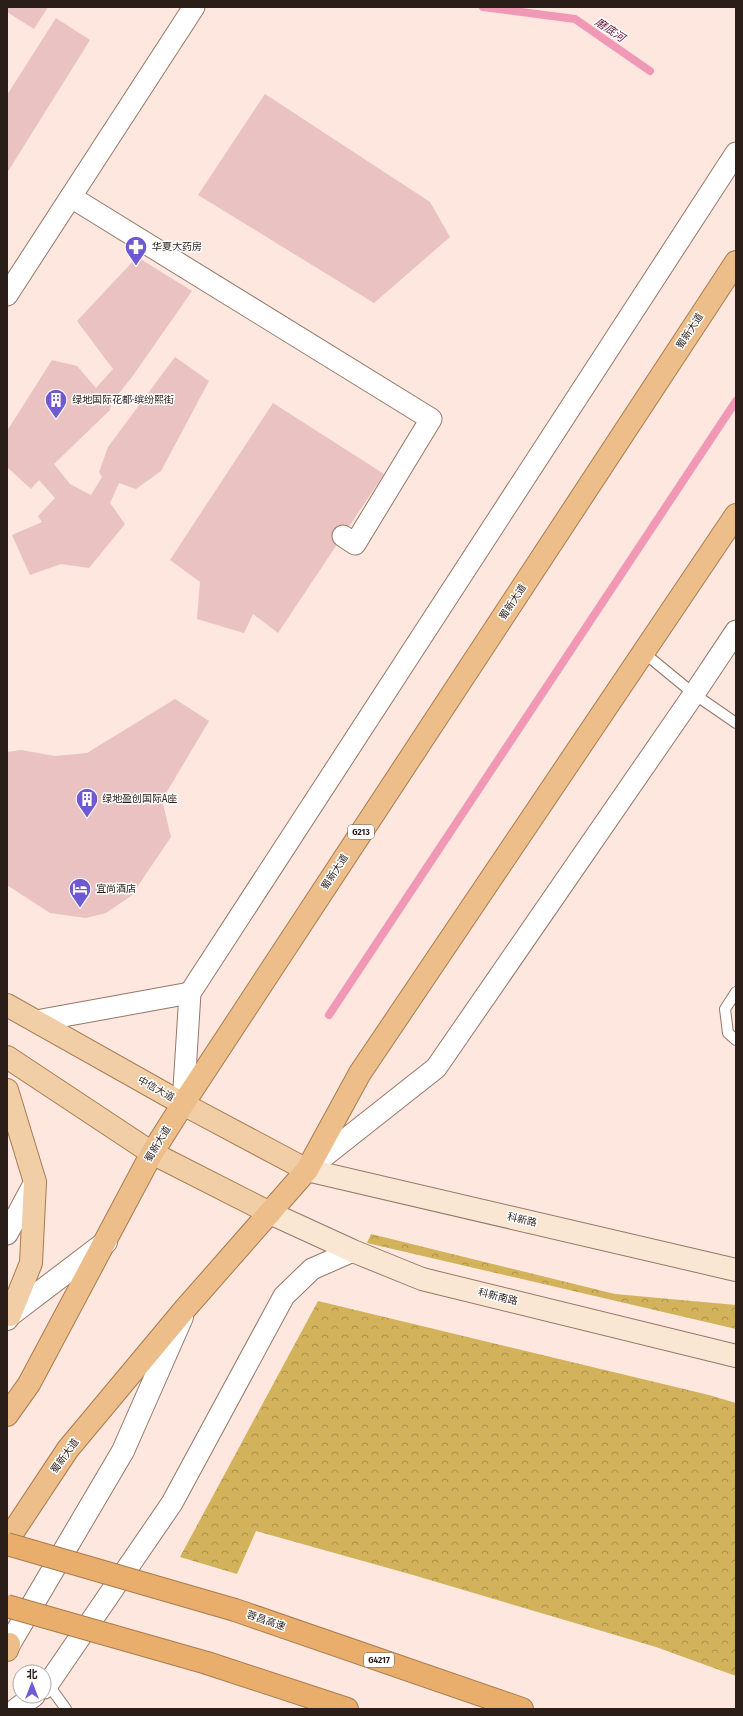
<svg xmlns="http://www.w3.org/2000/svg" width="743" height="1716" viewBox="0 0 743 1716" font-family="'Fira Sans Condensed','Noto Sans SC',sans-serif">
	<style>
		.forest { fill: url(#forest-crowns) }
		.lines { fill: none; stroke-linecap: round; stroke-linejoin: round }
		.stream { stroke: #f198b7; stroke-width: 8 }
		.building { fill: #eac2c1 }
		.service-casing { stroke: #977769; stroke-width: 12 }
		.minor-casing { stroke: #977769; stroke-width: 23 }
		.tertiary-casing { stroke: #977769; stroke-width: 24 }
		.secondary-casing { stroke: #977769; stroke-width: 24 }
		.primary-casing { stroke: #a77c4f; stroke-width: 24 }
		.trunk-casing { stroke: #a77c4f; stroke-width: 24 }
		.motorway-casing { stroke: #a77c4f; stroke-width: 24 }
		.service { stroke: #fff; stroke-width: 10 }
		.minor { stroke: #fff; stroke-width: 21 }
		.tertiary { stroke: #fff; stroke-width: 22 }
		.secondary { stroke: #f9e7d3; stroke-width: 22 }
		.primary { stroke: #f2cea7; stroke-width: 22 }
		.trunk { stroke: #eebe8a; stroke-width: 22 }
		.motorway { stroke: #eaae6c; stroke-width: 22 }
		.motorway-bridge-casing { stroke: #a77c4f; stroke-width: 24; stroke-linecap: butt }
		.motorway-bridge { stroke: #eaae6c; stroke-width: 22 }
		.labels { text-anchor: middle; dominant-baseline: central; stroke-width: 3; stroke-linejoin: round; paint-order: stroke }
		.shield { fill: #fff; stroke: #6b625d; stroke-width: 1 }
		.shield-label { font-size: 9px; font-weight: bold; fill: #2b1e18 }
		.poi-label { font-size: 10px; fill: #2b1e18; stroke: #fff; text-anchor: start }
		.street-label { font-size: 10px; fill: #2b1e18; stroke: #fff }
		.water-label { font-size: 11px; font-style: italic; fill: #621538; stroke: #fff }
	</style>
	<defs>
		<pattern id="forest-crowns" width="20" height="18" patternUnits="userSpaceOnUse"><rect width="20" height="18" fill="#d2b35b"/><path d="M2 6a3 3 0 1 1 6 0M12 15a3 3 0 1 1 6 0" fill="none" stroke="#ab914a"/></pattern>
	</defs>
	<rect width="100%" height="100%" fill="#fde7de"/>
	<!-- forest -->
	<g class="forest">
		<path d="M371,1234L615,1294L736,1305V1329L367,1243Z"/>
		<path d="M318,1301L709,1395L736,1403V1676L656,1647L413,1575L256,1531L237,1574L180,1557Z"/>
	</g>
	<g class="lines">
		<!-- stream -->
		<g class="stream">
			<path d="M483,7L575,19L650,71"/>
			<path d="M329,1015L736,401"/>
		</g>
	</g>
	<!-- building -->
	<g class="building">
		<path d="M7,7H48L34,29L7,12Z"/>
		<path d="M56,18L90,40L7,173V95Z"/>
		<path d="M265,94L430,202L450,237L374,303L198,195Z"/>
		<path d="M137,257L192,291L132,377L111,403L110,410L54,464L70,484L91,495L102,477L99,472L108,447L175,357L209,381L161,471L136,489L119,483L110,503L125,524L89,568L61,564L30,575L12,535L42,522L38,516L55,498L39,480L31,489L7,467V431L52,360L77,366L96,388L113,369L77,321Z"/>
		<path d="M273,403L384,474L278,633L253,614L244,633L197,619L200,582L170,560Z"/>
		<path d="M175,699L209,721L162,800L171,837L131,896L106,913L86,918L50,913L7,885V752L21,750L55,756L87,753Z"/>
	</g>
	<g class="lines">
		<!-- service casing -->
		<g class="service-casing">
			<g id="service">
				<path d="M643,652L694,694L736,723"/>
				<path d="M736,992L725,1009L728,1033L736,1040"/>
				<path d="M48,1684L66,1709"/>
			</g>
		</g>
		<!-- minor casing -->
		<g class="minor-casing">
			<g id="minor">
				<path d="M71,197L431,419L355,544L343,536"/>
				<path d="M7,295L194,7"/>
				<path d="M36,1021L190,993"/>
				<path d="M183,1104L190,993L736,153"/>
				<path d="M308,1169L436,1068L694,694L736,631"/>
				<path d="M7,1234L35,1182"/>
				<path d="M44,1688L48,1684L172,1503L284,1296L312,1269L353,1251"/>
				<path d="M16,1709L34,1696"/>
			</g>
		</g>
		<!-- tertiary casing -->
		<g class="tertiary-casing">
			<g id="tertiary">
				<path d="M7,1319L10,1315L106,1242"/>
				<path d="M7,1648L123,1451L182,1317"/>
			</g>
		</g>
		<!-- secondary casing -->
		<g class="secondary-casing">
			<g id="secondary">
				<path d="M307,1170L736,1270"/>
				<path d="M270,1213L353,1251L422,1279L736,1356"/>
			</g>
		</g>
		<!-- primary casing -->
		<g class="primary-casing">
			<g id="primary">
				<path d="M7,1005L183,1104L307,1170"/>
				<path d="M7,1057L152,1153L270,1213"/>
				<path d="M7,1090L35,1182L31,1263L10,1315"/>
			</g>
		</g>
		<!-- trunk casing -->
		<g class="trunk-casing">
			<g id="trunk">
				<path d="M7,1415L29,1384L152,1153L183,1104L736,262"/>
				<path d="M7,1541L68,1449L184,1310L307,1170L360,1073L736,515"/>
				<path d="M7,1650L9,1644"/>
			</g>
		</g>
		<!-- motorway casing -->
		<g class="motorway-casing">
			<g id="motorway">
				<path d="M235,1610L522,1709"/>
				<path d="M207,1663L347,1709"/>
			</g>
		</g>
		<!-- service -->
		<use href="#service" class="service"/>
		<!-- minor -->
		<use href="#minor" class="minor"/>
		<!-- tertiary -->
		<use href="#tertiary" class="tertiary"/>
		<!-- secondary -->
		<use href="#secondary" class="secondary"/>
		<!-- primary -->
		<use href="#primary" class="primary"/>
		<!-- trunk -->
		<use href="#trunk" class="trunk"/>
		<!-- motorway -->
		<use href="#motorway" class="motorway"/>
		<!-- motorway-bridge casing -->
		<g class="motorway-bridge-casing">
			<g id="motorway-bridge">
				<path d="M7,1544L235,1610"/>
				<path d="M7,1606L207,1663"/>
			</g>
		</g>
		<!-- motorway-bridge -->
		<use href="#motorway-bridge" class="motorway-bridge"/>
	</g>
	<!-- icons -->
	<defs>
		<g id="pharmacy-pin" transform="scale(1.15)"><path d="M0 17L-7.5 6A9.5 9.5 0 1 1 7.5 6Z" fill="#6f59d3" stroke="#fff"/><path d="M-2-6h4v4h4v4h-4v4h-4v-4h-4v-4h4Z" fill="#fff"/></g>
		<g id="building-pin" transform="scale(1.15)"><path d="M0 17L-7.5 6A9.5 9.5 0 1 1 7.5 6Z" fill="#6f59d3" stroke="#fff"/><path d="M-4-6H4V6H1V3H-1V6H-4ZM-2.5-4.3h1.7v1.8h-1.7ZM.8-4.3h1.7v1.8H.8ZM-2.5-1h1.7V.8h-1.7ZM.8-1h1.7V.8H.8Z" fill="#fff"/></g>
		<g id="hotel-pin" transform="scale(1.15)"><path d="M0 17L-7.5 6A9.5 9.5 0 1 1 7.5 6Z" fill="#6f59d3" stroke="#fff"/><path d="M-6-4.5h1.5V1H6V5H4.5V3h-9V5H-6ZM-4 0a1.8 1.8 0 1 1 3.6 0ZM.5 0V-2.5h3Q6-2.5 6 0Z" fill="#fff"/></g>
	</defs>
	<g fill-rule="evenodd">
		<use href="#pharmacy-pin" x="136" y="247"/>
		<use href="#building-pin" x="56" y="400"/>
		<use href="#building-pin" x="87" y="799"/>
		<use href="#hotel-pin" x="80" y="889"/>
	</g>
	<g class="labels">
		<!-- shield labels -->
		<g class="shield">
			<rect x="348" y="825" width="26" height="14" rx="3"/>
			<rect x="364" y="1653" width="30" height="14" rx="3"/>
		</g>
		<g class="shield-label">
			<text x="361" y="832">G213</text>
			<text x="379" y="1660">G4217</text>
		</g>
		<!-- poi labels -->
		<g class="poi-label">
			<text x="152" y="247">华夏大药房</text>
			<text x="72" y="400">绿地国际花都·缤纷熙街</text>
			<text x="102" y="799">绿地盈创国际A座</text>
			<text x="96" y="889">宜尚酒店</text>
		</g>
		<!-- street labels -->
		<g class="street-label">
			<text transform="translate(690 331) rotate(-57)">蜀新大道</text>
			<text transform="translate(513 602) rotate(-57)">蜀新大道</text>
			<text transform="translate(335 872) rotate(-57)">蜀新大道</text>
			<text transform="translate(156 1089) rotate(29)">中信大道</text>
			<text transform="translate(158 1144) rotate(-59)">蜀新大道</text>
			<text transform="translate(522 1220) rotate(13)">科新路</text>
			<text transform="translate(498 1297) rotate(14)">科新南路</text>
			<text transform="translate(65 1456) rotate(-54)">蜀新大道</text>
			<text transform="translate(266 1621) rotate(19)">蓉昌高速</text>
		</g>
		<!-- water labels -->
		<g class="water-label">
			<text transform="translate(610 30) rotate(34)">磨底河</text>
		</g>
	</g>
	<!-- border -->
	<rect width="743" height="1716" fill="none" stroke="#2b1e18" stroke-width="16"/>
	<!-- north arrow -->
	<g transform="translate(32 1684)"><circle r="19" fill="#ffffff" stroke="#aaa5a3"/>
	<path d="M0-3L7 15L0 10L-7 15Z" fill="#6f59d3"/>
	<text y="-6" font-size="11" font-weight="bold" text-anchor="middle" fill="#2b1e18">北</text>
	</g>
</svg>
